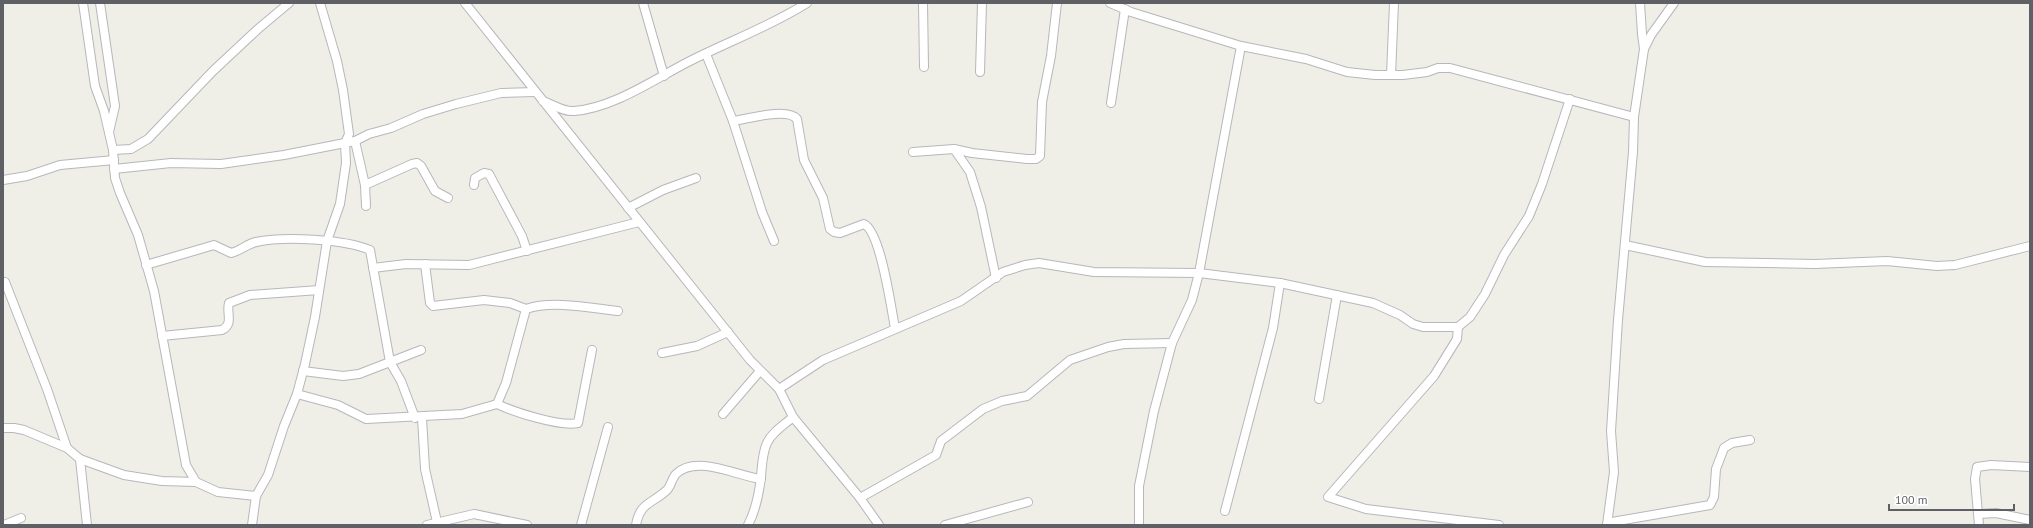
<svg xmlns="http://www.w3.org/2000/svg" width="2033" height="528" viewBox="0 0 2033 528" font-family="'PT Sans',sans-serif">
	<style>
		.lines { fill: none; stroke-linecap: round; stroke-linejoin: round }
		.minor-casing { stroke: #b7b7bc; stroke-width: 10 }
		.minor { stroke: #fff; stroke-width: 8 }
	</style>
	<rect width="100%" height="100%" fill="#efefe7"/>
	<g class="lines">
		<!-- minor casing -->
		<g class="minor-casing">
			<g id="minor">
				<path d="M83,3L95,86L104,111L113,150L115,178L120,193L138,235L154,291L186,465L196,482"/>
				<path d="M100,3L115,106L109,132"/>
				<path d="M465,3L750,360L779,389L793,417L860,498L879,525"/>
				<path d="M643,3L664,76"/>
				<path d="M923,3L924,67"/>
				<path d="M1110,3L1131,12L1241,46L1306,59L1347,72L1375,75H1403L1427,72L1438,68H1450L1634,117"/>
				<path d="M1640,3L1642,34L1644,49"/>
				<path d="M706,54L733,121L762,212L774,241"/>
				<path d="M980,72L982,3"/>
				<path d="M1391,75L1394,3"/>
				<path d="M543,101C552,104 563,112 574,111C613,108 653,80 688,62C727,42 769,27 807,3"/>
				<path d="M1111,103L1125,9"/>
				<path d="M733,121C748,119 787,107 797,119L804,160L823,198L830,229L834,232L840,233L864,224C881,232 891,308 895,328"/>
				<path d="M355,141L365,185L366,206"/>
				<path d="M954,149L970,172L981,207L996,278"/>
				<path d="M113,150L131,149L148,139L213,71L258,29L289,3"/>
				<path d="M913,152L954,149L972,153L1027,159H1036L1040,156L1042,102L1051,56L1057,3"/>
				<path d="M114,169L171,163L221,164L284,155L355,141L369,134L391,128L423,114L456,104L501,93L535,92"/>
				<path d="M3,180L27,176L60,165L114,160"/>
				<path d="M365,185L412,164L417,163L421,166L435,191L448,198"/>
				<path d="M474,185L475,178L484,173L489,174L522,236L527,251"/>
				<path d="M628,208L663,190L696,178"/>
				<path d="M1625,245L1705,262L1815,264L1887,261L1937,266L1955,265L2030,246"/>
				<path d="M425,264L430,303L433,306L484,300L510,303L526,309"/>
				<path d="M146,265L214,245L231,253C240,251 247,244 256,242C284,236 344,239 370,250L390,362L401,381L415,418"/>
				<path d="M373,268L406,264L469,265L639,222"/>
				<path d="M5,282L47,389L67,448"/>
				<path d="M1458,327L1457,339L1434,376L1328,497L1366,509L1499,525"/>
				<path d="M162,336L222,330C234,324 226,313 229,303L250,295L319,290"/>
				<path d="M662,353L697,346L728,332"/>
				<path d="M303,371L343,376L359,374L421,350"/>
				<path d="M779,389L823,360L961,301L1003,272L1025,265L1039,263L1094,272L1199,273L1280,283L1373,303L1400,315L1413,324L1423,327H1458L1470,317L1485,294L1504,255L1529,216L1542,184L1570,99"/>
				<path d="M297,394L338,405L366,419L462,414L497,404L506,383L526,309C552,300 591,308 618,311"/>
				<path d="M1319,399L1337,295"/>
				<path d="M497,404C514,412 560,427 578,423L592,350"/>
				<path d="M723,414L760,371"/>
				<path d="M422,418L425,469L437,522"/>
				<path d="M3,428H14L24,430L67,448L80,459L124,475L162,481L196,482L218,492L256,496"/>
				<path d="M80,459L87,525"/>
				<path d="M860,498L936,455L941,441L983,409L1002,401L1027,396L1070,360L1108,347L1124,344L1172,343"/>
				<path d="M1225,511L1273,328L1280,283"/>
				<path d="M1979,514L1996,513L2030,520"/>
				<path d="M4,525L21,518"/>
				<path d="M252,525L256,496L268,475L284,426L297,394L305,364L315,317L327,241L340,204L346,163L345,143L349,134L343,90L337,61L320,3"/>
				<path d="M427,525L474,514L527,525"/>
				<path d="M581,525L608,427"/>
				<path d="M636,525C640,502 652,504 667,490C671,486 672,478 676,474C696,454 737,476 761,479"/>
				<path d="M748,525C756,510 759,494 761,477C762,466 762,454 767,443C772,432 784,425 793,417"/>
				<path d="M945,525L1028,502"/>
				<path d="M1139,525V486L1154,411L1172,343L1192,300L1199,273L1241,46"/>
				<path d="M1607,525L1614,472L1611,431L1618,320L1633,152L1634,117L1644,49L1651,35L1674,3"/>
				<path d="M1607,525L1612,522L1710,505L1714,497L1716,469L1724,448L1732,443L1750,440"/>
				<path d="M1979,525L1975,479L1977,467L1991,465L2030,467"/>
			</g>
		</g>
		<!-- minor -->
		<use href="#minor" class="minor"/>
	</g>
	<!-- border -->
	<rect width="2033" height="528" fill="none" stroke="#5e6066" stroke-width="8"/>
	<!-- scale -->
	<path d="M1889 504v6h125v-6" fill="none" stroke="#5e6066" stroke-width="2"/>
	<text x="1895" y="504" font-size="12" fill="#5e6066" stroke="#ffffff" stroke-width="3" paint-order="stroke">100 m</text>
</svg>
